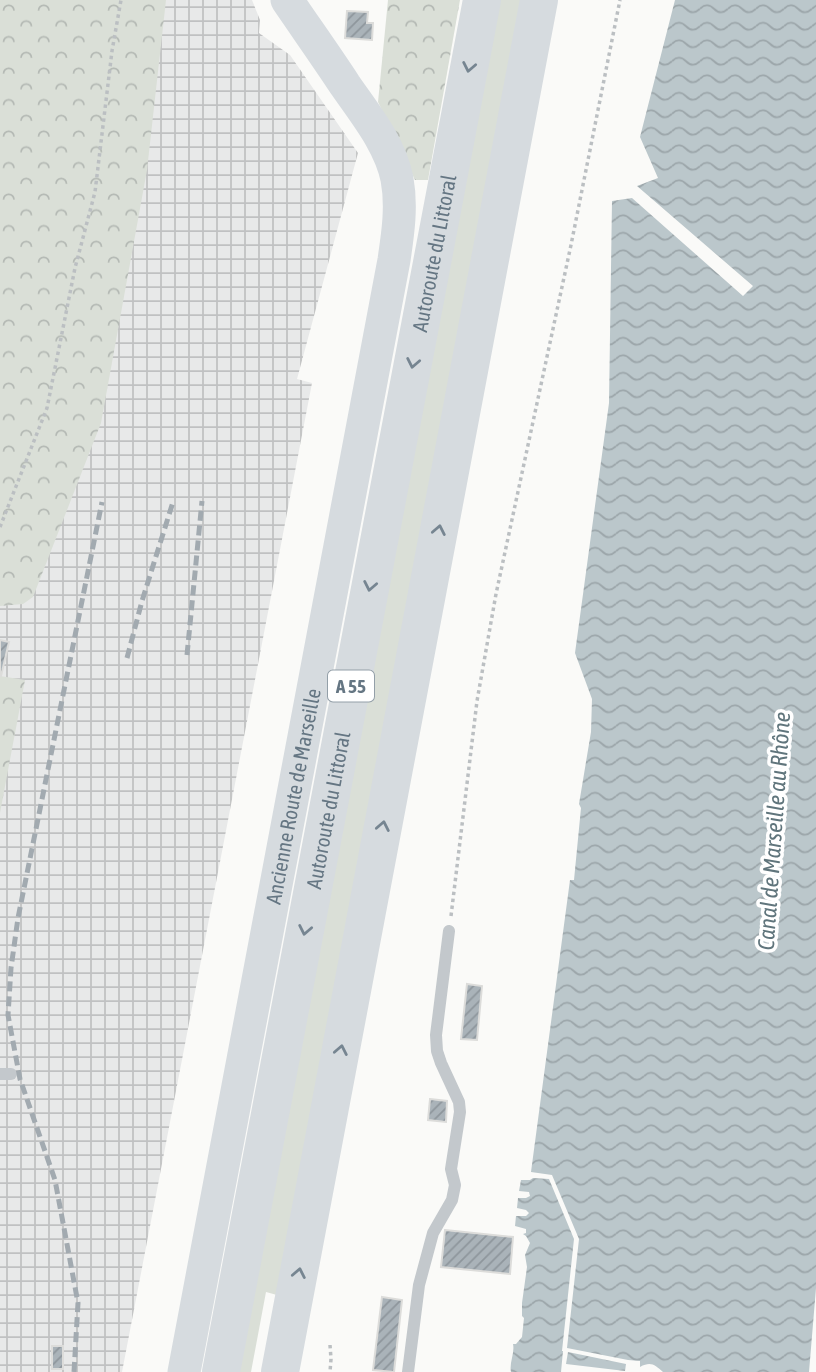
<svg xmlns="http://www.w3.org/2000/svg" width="816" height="1372" viewBox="0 0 816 1372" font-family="'Asap Condensed',sans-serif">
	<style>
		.industrial { fill: url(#industrial-grid) }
		.green { fill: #dadfd7 }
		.forest { fill: url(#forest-crowns) }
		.water { fill: url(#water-waves) }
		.building { fill: url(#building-hatch); stroke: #dcdcda; stroke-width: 2 }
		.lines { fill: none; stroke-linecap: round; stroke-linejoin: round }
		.path { stroke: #bbbfc2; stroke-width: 3.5; stroke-dasharray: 3.5 3.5; stroke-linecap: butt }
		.lane { stroke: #c3c8cc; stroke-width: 12 }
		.secondary { stroke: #d6dbdf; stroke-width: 33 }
		.highway { stroke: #d6dbdf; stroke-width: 38 }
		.rail { stroke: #a2aab0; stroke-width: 5; stroke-dasharray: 10 5; stroke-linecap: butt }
		.oneway { stroke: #768591 }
		.labels { text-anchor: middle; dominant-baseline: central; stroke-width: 7; stroke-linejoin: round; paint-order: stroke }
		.shield { fill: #fff; stroke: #939fa8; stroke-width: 2 }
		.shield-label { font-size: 19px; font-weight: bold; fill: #657683 }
		.street-label { font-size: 21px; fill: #657683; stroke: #fff }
		.water-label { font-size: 23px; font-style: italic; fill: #60757c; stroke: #fff }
	</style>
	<defs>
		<pattern id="industrial-grid" width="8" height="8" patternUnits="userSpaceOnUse" patternTransform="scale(1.75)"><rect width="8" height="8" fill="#e8e9e9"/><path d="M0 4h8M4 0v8" fill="none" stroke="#c0c1c2"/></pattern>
		<pattern id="forest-crowns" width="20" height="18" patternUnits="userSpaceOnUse" patternTransform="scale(1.75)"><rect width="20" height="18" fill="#dadfd7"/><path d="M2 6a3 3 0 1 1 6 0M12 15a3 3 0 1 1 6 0" fill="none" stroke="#b4b9b4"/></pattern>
		<pattern id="water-waves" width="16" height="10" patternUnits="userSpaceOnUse" patternTransform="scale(1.75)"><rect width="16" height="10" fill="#bbc7cb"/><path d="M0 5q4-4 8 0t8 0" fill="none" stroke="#9ca6aa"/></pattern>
		<pattern id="building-hatch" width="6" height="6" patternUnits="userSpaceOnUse" patternTransform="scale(1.75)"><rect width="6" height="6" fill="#aab3b9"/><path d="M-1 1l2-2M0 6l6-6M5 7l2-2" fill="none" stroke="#8e969c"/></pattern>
	</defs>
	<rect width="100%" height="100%" fill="#fafaf8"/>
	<!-- industrial -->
	<path class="industrial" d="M0,0H252L260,20L259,33L290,55L358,153L297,379L312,383L122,1372H0Z"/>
	<!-- green -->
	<path class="green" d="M497,0H525L277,1295L266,1292L251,1372H235Z"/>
	<!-- forest -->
	<g class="forest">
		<path d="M0,0H166L147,170L101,423L33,597L23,604L0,606Z"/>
		<path d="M388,0H460L428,180H415L378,102Z"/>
		<path d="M0,676L25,680L0,813Z"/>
	</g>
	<!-- water -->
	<g class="water">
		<path d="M675,0H816V1288L809,1372H663C655,1365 651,1361 640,1367V1361L628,1360L567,1348L579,1239L552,1175L531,1172L570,880H574L581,808L579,804L591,732L592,699L575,653L609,403L612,201L632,198L743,296L753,286L637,186L658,178L640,137Z"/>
		<path d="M533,1178L549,1179L574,1239L562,1351H563L561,1372H511C509,1363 515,1353 513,1344H516L522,1337L524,1318L522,1316V1303L527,1267L525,1255L530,1243L526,1236L523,1234L526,1233V1229L515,1226L516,1216H526L529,1213L526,1210L517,1208L518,1198H526L530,1196L529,1192L519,1191L521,1180H530Z"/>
		<path d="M568,1352L626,1364L625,1371L566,1364Z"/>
	</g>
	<!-- building -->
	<g class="building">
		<path d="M347,11L368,12L367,23H373L372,40L345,38Z"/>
		<path d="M0,640L9,642L1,676H0Z"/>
		<path d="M467,984L482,986L477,1040L461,1039Z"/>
		<path d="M430,1099L447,1101L446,1122L428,1120Z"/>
		<path d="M445,1230L513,1237L510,1274L441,1267Z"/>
		<path d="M382,1297L402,1300L394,1372L373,1370Z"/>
		<rect x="52" y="1346" width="11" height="23"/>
	</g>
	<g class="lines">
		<!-- path -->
		<g class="path">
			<path d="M0,527L47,408L75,268L95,192L112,51L121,0"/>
			<path d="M451,916L477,701L496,594L571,245L620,0"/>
			<path d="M330,1345L331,1359L330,1372"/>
		</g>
		<!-- lane -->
		<g class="lane">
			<path d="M0,1074H11"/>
			<path d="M408,1372L419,1285L433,1233L452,1200L455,1185L451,1169L460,1112L459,1102L441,1063L437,1051L436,1035L449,931"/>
		</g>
		<!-- secondary -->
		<path class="secondary" id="s1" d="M184,1372L394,260C398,233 402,206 397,179C390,144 365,114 345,85C326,56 306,28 287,0"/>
		<!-- highway -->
		<g class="highway">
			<path id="s2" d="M221,1372L482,0"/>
			<path d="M280,1372L539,0"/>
		</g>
		<!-- rail -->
		<g class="rail">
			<path d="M187,655L202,501"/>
			<path d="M127,658L142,601L173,502"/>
			<path d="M74,1372L78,1303L55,1180L20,1079L8,1015L11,968L18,918L102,502"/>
		</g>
	</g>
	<!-- one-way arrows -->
	<defs><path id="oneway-chevron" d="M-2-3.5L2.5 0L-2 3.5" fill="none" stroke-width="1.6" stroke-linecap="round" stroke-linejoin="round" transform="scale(1.75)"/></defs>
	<g class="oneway">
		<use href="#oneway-chevron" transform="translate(469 67) rotate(101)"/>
		<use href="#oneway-chevron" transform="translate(413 363) rotate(101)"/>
		<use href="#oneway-chevron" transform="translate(439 530) rotate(-79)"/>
		<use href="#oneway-chevron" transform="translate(370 586) rotate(101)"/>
		<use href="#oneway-chevron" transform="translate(383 826) rotate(-79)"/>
		<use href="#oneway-chevron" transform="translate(305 930) rotate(101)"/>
		<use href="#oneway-chevron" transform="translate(341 1050) rotate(-79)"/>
		<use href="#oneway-chevron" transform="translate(299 1273) rotate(-79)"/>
	</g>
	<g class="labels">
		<!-- shield labels -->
		<rect class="shield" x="328" y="670.5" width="46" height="31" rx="5"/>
		<g class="shield-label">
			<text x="351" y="686">A 55</text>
		</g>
		<!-- street labels -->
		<g class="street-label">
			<text stroke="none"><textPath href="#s2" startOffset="1139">Autoroute du Littoral</textPath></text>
			<text stroke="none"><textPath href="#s1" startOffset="586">Ancienne Route de Marseille</textPath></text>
			<text stroke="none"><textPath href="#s2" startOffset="572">Autoroute du Littoral</textPath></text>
		</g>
		<!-- water labels -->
		<g class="water-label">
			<text transform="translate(774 831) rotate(-86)">Canal de Marseille au Rhône</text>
		</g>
	</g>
</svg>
